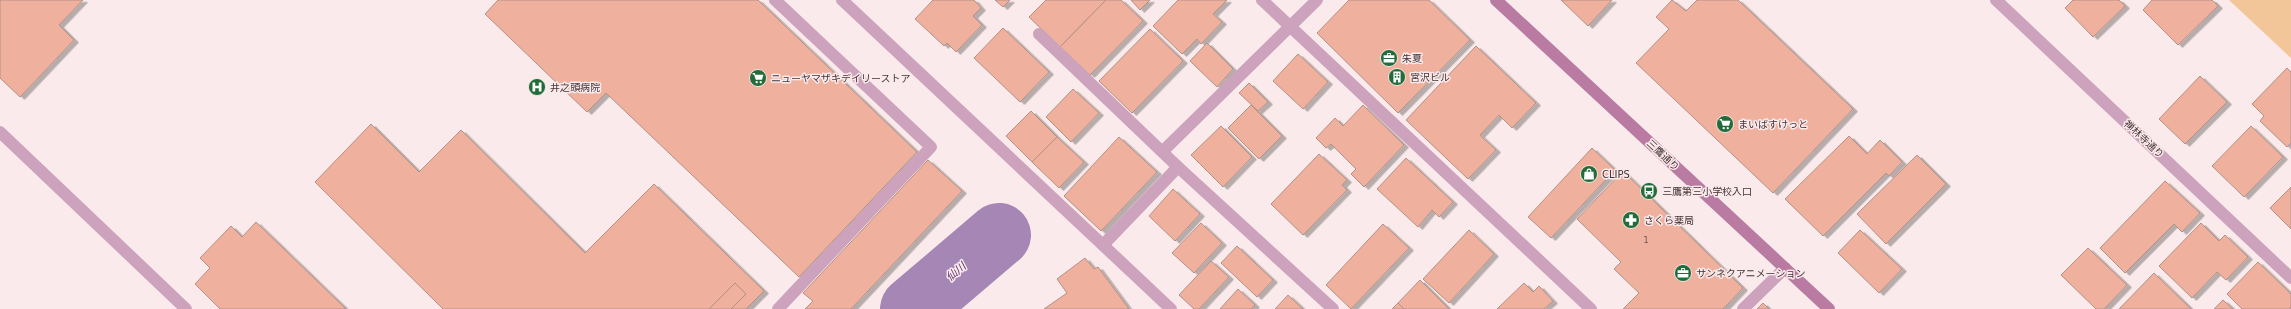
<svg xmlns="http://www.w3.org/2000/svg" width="2291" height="309" viewBox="0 0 2291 309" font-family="'DejaVu Sans','Noto Sans JP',sans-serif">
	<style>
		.green { fill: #f2c699 }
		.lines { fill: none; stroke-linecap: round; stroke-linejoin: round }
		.river { stroke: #a586b5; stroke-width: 64 }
		.building { fill: #efb19e; stroke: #b49085; filter: url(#shadow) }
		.lane { stroke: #cda2bc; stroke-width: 12 }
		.street { stroke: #cda2bc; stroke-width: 12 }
		.secondary { stroke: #ba7ba3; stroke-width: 12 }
		.labels { text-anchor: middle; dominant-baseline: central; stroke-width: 3; stroke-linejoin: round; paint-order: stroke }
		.number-label { font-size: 8px; fill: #6e524f }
		.poi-label { font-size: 10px; fill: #433335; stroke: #faeaeb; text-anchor: start }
		.street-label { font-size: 10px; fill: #433335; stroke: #faeaeb }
		.water-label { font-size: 11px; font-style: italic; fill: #5c3370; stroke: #faeaeb }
	</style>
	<defs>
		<filter id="shadow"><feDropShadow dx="4.5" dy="2.5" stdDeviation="0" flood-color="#0004"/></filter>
	</defs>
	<rect width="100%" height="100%" fill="#faeaeb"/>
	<!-- green -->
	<path class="green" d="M2229,0H2291V58Z"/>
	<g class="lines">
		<!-- river -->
		<path class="river" d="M912,309L999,235"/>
	</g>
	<!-- building -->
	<g class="building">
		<path d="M0,0H83L59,25L74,40L20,97L0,78Z"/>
		<path d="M498,0H758L917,152L799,277L606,93L587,112L485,14Z"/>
		<path d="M933,0H974L981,8L973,16L982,25L956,52L947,43L944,46L915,19Z"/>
		<path d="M995,0H1010L1003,7Z"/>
		<path d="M1046,0H1106L1060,47L1029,17Z"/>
		<path d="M1106,0H1121L1143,21L1090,75L1060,47Z"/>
		<path d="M1131,0H1150L1140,10Z"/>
		<path d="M1178,0H1227L1213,14L1222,22L1201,44L1197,39L1182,54L1153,26Z"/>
		<path d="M1349,0H1429L1470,40L1398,113L1317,33Z"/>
		<path d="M1561,0H1612L1588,26Z"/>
		<path d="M1672,0L1686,11L1697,0H1738L1853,109L1773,193L1636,63L1669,29L1656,17Z"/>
		<path d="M2073,0H2119L2125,6L2093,37L2065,8Z"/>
		<path d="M2152,0H2212L2218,6L2178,45L2143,10Z"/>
		<path d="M1003,28L1049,72L1020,102L974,58Z"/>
		<path d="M1150,29L1183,61L1132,113L1099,81Z"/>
		<path d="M1207,43L1233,69L1217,87L1190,61Z"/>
		<path d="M1476,46L1536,103L1512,128L1499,115L1480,135L1496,150L1468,179L1406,120Z"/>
		<path d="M1298,54L1328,82L1303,109L1273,81Z"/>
		<path d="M2287,68L2291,72V143L2287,147L2260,121L2264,116L2252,104Z"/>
		<path d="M2200,76L2227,102L2185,144L2159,119Z"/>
		<path d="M1249,83L1268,102L1258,111L1239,93Z"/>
		<path d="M1073,89L1099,113L1071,142L1046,117Z"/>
		<path d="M1251,105L1282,136L1259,159L1228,128Z"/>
		<path d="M1363,105L1404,145L1364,187L1351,174L1356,169L1331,144L1326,148L1316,138L1335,118L1343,126Z"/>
		<path d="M1031,111L1057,137L1032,162L1006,136Z"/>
		<path d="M371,124L419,172L461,130L585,253L654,184L764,291L746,309H443L315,182Z"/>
		<path d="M1221,126L1252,157L1223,187L1191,155Z"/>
		<path d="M2251,126L2283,157L2244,197L2212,166Z"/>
		<path d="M1849,136L1867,154L1880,140L1902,162L1889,176L1886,173L1823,236L1785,199Z"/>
		<path d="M1057,137L1084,162L1059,188L1032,162Z"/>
		<path d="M1119,137L1157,172L1101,231L1064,196Z"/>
		<path d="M1592,148L1615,170L1551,238L1528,217Z"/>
		<path d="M1319,154L1347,180L1342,185L1347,190L1303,235L1271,204Z"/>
		<path d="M1917,155L1946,184L1886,244L1857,214Z"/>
		<path d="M1406,158L1453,202L1439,217L1432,210L1418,227L1377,189Z"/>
		<path d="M928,160L962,191L851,309H805L813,301L803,293Z"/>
		<path d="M1623,171L1743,288L1723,309H1623L1639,293L1614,269L1621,262L1577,219Z"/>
		<path d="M2165,181L2200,213L2182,232L2174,224L2125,273L2100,248Z"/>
		<path d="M2291,187V229L2270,208Z"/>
		<path d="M1173,189L1200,214L1175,241L1149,216Z"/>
		<path d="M256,222L346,309H220L195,284L210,268L200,258L231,226L242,237Z"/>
		<path d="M1201,223L1222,243L1194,273L1172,253Z"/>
		<path d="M2201,223L2219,241L2225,235L2248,257L2226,280L2217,272L2192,298L2159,266Z"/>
		<path d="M1383,224L1409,248L1351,309L1326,285Z"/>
		<path d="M1469,230L1494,254L1449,303L1423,279Z"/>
		<path d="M1860,230L1902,269L1879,293L1838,253Z"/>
		<path d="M1237,246L1273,280L1257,297L1221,263Z"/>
		<path d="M2088,248L2127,285L2104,309H2096L2061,275Z"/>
		<path d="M1085,258L1094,269L1098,267L1129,309H1044L1067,293L1057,279Z"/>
		<path d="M1211,261L1229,277L1199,309H1194L1179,295Z"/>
		<path d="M2258,262L2291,294V307L2289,309H2242L2227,294Z"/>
		<path d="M2154,273L2191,309H2119Z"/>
		<path d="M1420,280L1449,309H1404L1398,303Z"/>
		<path d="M735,283L746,294L731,309H709Z"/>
		<path d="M1524,283L1533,292L1539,286L1553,301L1544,309H1497Z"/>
		<path d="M1238,289L1255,305L1251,309H1220Z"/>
		<path d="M1288,295L1303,309H1275Z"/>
		<path d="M2223,300L2233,309H2214Z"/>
		<path d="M1398,303L1404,309H1392Z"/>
		<path d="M1763,303L1769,309H1757Z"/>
	</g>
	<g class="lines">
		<!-- lane -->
		<g class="lane">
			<path d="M775,0L931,147L778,309"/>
			<path d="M1039,34L1178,167L1333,309"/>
			<path d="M1163,151L1317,0"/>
		</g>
		<!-- street -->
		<g class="street">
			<path d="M842,0L1171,309"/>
			<path d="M1262,0L1591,309"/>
			<path d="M1996,0L2291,278"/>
			<path d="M0,132L186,309"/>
			<path d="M1103,245L1178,167"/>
			<path d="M1743,309L1785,268"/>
		</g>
		<!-- secondary -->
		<path class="secondary" d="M1496,0L1829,309"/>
	</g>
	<!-- icons -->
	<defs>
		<g id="office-disc" transform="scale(0.9)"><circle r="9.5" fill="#226c39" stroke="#faeaeb"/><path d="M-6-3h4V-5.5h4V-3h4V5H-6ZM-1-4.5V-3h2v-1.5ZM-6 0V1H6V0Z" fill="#fff"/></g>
		<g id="building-disc" transform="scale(0.9)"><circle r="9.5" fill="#226c39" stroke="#faeaeb"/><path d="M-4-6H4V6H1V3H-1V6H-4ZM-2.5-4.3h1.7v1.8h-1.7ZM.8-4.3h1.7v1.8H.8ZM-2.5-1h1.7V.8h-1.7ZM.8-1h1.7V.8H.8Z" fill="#fff"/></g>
		<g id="supermarket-disc" transform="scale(0.9)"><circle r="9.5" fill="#226c39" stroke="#faeaeb"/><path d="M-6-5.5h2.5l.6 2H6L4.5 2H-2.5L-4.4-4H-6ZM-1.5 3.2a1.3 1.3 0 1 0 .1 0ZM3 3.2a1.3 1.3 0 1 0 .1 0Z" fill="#fff"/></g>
		<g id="hospital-disc" transform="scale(0.9)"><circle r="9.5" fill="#226c39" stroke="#faeaeb"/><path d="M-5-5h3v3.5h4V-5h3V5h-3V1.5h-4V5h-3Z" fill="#fff"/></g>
		<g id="shop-disc" transform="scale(0.9)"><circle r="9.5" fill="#226c39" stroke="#faeaeb"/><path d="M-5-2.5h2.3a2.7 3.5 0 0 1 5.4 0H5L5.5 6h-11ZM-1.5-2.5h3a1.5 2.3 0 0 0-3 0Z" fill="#fff"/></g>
		<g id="bus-disc" transform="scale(0.9)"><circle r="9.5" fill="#226c39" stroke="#faeaeb"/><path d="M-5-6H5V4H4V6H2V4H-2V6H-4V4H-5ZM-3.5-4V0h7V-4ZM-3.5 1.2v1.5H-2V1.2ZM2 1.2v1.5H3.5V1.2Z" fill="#fff"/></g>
		<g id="pharmacy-disc" transform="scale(0.9)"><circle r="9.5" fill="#226c39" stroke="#faeaeb"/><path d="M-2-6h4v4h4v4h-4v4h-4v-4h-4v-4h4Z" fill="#fff"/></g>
	</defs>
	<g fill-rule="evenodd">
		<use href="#office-disc" x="1389" y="58"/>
		<use href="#building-disc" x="1397" y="77"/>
		<use href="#supermarket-disc" x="758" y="78"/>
		<use href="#hospital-disc" x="537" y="87"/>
		<use href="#supermarket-disc" x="1725" y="124"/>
		<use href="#shop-disc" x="1589" y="174"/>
		<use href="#bus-disc" x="1649" y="191"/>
		<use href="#pharmacy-disc" x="1631" y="220"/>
		<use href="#office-disc" x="1683" y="273"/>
	</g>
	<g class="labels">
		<!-- number labels -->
		<g class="number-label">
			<text x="1646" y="240">1</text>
		</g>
		<!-- poi labels -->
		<g class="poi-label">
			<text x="1402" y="58">朱夏</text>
			<text x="1410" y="77">宮沢ビル</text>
			<text x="771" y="78">ニューヤマザキデイリーストア</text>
			<text x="550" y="87">井之頭病院</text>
			<text x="1738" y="124">まいばすけっと</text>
			<text x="1602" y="174">CLIPS</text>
			<text x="1662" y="191">三鷹第三小学校入口</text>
			<text x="1644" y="220">さくら薬局</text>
			<text x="1696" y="273">サンネクアニメーション</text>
		</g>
		<!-- street labels -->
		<g class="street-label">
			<text transform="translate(2144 139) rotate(43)">禅林寺通り</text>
			<text transform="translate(1663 155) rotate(43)">三鷹通り</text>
		</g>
		<!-- water labels -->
		<g class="water-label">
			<text transform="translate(956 272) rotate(-41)">仙川</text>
		</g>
	</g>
</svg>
